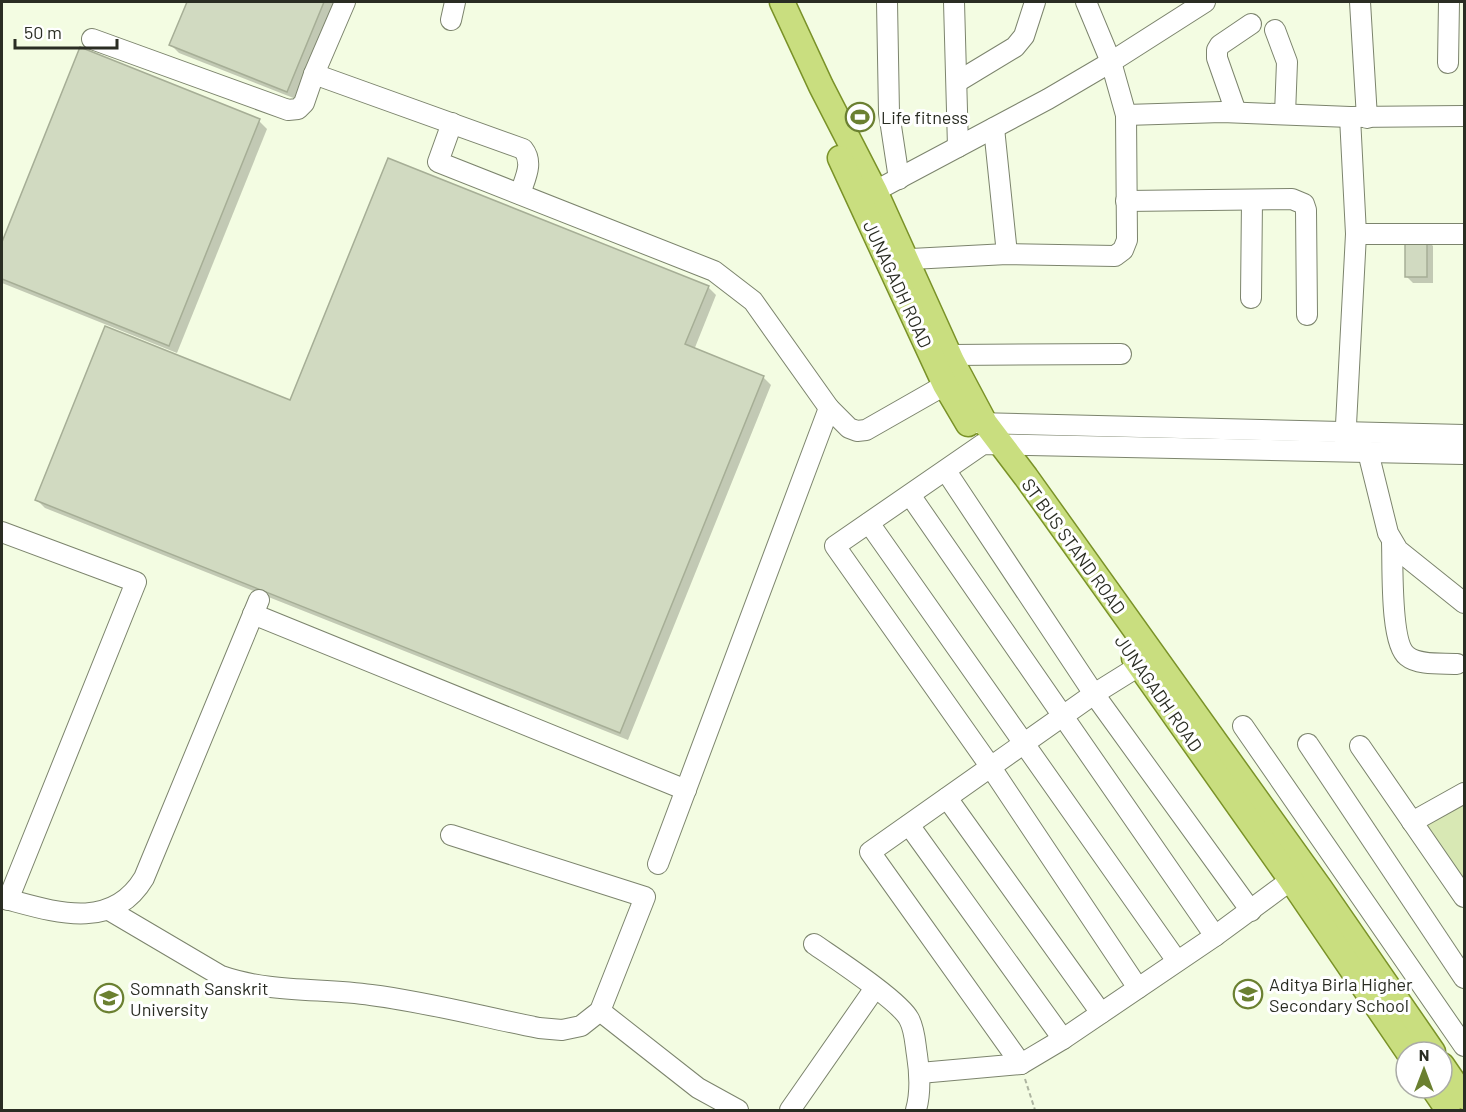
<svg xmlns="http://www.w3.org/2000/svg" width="1466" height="1112" viewBox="0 0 1466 1112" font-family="Barlow,sans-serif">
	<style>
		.green { fill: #d8e8b4 }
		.shadow { fill: #0003 }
		.building { fill: #d1dac1; stroke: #a6ae96; stroke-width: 1.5 }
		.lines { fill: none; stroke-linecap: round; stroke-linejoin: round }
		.minor-casing { stroke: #7c846d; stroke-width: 22 }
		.major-casing { stroke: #7a9228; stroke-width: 27 }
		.path { stroke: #adb4a0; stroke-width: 2; stroke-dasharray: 4.5 3; stroke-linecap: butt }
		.minor { stroke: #fff; stroke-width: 20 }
		.major { stroke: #c9de7f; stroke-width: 24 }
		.labels { text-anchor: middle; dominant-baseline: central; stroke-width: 6; stroke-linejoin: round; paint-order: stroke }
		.poi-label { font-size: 18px; fill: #2a2d23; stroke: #fff; text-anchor: start }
		.street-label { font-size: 18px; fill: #2a2d23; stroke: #fff }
	</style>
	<rect width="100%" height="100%" fill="#f3fce2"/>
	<!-- green -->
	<path class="green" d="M1464,797V903L1413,828Z"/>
	<!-- shadow -->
	<g class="shadow">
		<path d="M189,2H335L296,99L179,53L171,45Z"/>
		<path d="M81,49L259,121L267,129L177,353L2,283V246Z"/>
		<path d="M1427,240L1433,246V283H1413L1407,277Z"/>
		<path d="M708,287L716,295L694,350L763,377L771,385L628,740L45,508L36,499L291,402Z"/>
	</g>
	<!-- building -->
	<g class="building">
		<path d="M187,2H324L287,92L169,45Z"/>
		<path d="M80,47L260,119L169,346L2,279V242Z"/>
		<path d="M388,158L709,286L685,344L764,376L620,733L35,500L105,326L290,400Z"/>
		<rect x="1405" y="238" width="22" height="39"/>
	</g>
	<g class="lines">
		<!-- minor casing -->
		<g class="minor-casing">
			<g id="minor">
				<path d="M887,2L889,113L899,179"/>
				<path d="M954,2L958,147"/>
				<path d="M1360,2L1367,118"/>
				<path d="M451,20L455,2"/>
				<path d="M1275,30L1287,62L1285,114"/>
				<path d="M92,39L288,110L298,109L304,103L314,74L345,2"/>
				<path d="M1448,63L1449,2"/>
				<path d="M314,74L523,149C534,163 525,178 520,194"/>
				<path d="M957,82L1015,47L1024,36L1035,2"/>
				<path d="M1236,112L1217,58V50L1220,45L1251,24"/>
				<path d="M1126,115L1222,112L1350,117L1464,116"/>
				<path d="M452,123L438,162L714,271L753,301L829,408L849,428L857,431L866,430L945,385"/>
				<path d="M994,128L1007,254"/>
				<path d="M862,198L1048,99L1111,62L1205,2"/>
				<path d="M1126,201L1292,199L1304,204L1306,210L1307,315"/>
				<path d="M1356,234H1464"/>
				<path d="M892,260L1007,254L1115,256L1123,250L1127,240L1126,115L1111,62L1086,2"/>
				<path d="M1251,298L1252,200"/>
				<path d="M950,355L1121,354"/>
				<path d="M976,423L1464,435"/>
				<path d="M1345,444L1356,234L1350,117"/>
				<path d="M1368,452L1388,533L1398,550L1464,603"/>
				<path d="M946,471L1094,694L1251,911"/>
				<path d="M910,495L1215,936"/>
				<path d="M869,523L1177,961"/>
				<path d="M2,532L136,582L8,900"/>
				<path d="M1392,543C1393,566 1390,643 1407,656C1419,666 1443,663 1457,664"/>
				<path d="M253,614L686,790"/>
				<path d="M1243,726L1464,1046"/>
				<path d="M1308,744L1464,978"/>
				<path d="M1360,746L1464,897"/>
				<path d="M947,798L1101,1013"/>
				<path d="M1412,822L1464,793"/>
				<path d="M909,825L1063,1039"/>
				<path d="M658,864L829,408"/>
				<path d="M2,898C52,911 111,933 144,878L259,600"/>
				<path d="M109,910L221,976C270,993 321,988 371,995C427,1002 483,1017 539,1028L562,1030L581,1026L600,1011L645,897L451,835"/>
				<path d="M814,944C834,958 899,1000 909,1019C915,1030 915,1043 917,1055C920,1074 921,1092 916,1110"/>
				<path d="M1138,988L990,766L835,546L983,444L1464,454"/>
				<path d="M600,1011L698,1088L738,1110"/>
				<path d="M1021,1064L870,852L1094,694L1139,666"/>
				<path d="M920,1073L1021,1064L1063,1039L1215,936L1291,880"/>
				<path d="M790,1110L875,988"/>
			</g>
		</g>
		<!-- major casing -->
		<g class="major-casing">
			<g id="major">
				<path d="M782,2L821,86L875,191L952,361L985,423L1026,477L1320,888L1433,1052"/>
				<path d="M840,158L945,385L968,424"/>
				<path d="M1134,658L1291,880L1408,1052"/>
				<path d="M1442,1065L1464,1097"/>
				<path d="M1433,1088L1448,1110"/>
			</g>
		</g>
		<!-- path -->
		<path class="path" d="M1025,1079L1035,1110"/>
		<!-- minor -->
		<use href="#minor" class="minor"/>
		<!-- major -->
		<use href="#major" class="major"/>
	</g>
	<!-- icons -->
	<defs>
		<g id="stadium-ring" transform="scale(1.5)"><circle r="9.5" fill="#fff" stroke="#6b8031" stroke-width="1.5"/><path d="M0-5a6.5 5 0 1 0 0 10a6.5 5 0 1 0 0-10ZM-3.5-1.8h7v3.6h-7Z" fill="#6b8031"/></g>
		<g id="school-ring" transform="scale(1.5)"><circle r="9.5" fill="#fff" stroke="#6b8031" stroke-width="1.5"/><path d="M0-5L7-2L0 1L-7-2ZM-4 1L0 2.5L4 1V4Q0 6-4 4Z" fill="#6b8031"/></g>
		<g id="university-ring" transform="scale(1.5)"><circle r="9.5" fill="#fff" stroke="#6b8031" stroke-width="1.5"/><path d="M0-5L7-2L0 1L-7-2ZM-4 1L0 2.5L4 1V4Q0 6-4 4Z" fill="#6b8031"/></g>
	</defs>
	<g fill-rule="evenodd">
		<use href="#stadium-ring" x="860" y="117"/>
		<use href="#school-ring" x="1248" y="994"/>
		<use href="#university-ring" x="109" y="998"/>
	</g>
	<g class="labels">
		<!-- poi labels -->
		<g class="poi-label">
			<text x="881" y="117">Life fitness</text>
			<text x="1269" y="984">Aditya Birla Higher<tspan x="1269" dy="21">Secondary School</tspan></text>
			<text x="130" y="988">Somnath Sanskrit<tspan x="130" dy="21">University</tspan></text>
		</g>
		<!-- street labels -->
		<g class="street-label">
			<text transform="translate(898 284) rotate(65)">JUNAGADH ROAD</text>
			<text transform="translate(1074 546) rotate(54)">ST BUS STAND ROAD</text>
			<text transform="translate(1159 693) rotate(55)">JUNAGADH ROAD</text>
		</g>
	</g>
	<!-- border -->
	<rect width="1466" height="1112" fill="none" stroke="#2a2d23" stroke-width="6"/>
	<!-- north arrow -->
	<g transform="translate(1424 1070)"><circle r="28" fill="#ffffff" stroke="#aaaba7" stroke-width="1.5"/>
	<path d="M0-4.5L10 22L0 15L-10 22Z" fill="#6b8031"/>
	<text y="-9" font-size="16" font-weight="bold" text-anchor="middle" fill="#2a2d23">N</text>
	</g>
	<!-- scale -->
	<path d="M15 39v9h102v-9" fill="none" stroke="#2a2d23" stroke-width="3"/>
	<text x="24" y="39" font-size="18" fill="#2a2d23" stroke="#ffffff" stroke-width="4.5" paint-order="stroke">50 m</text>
</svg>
